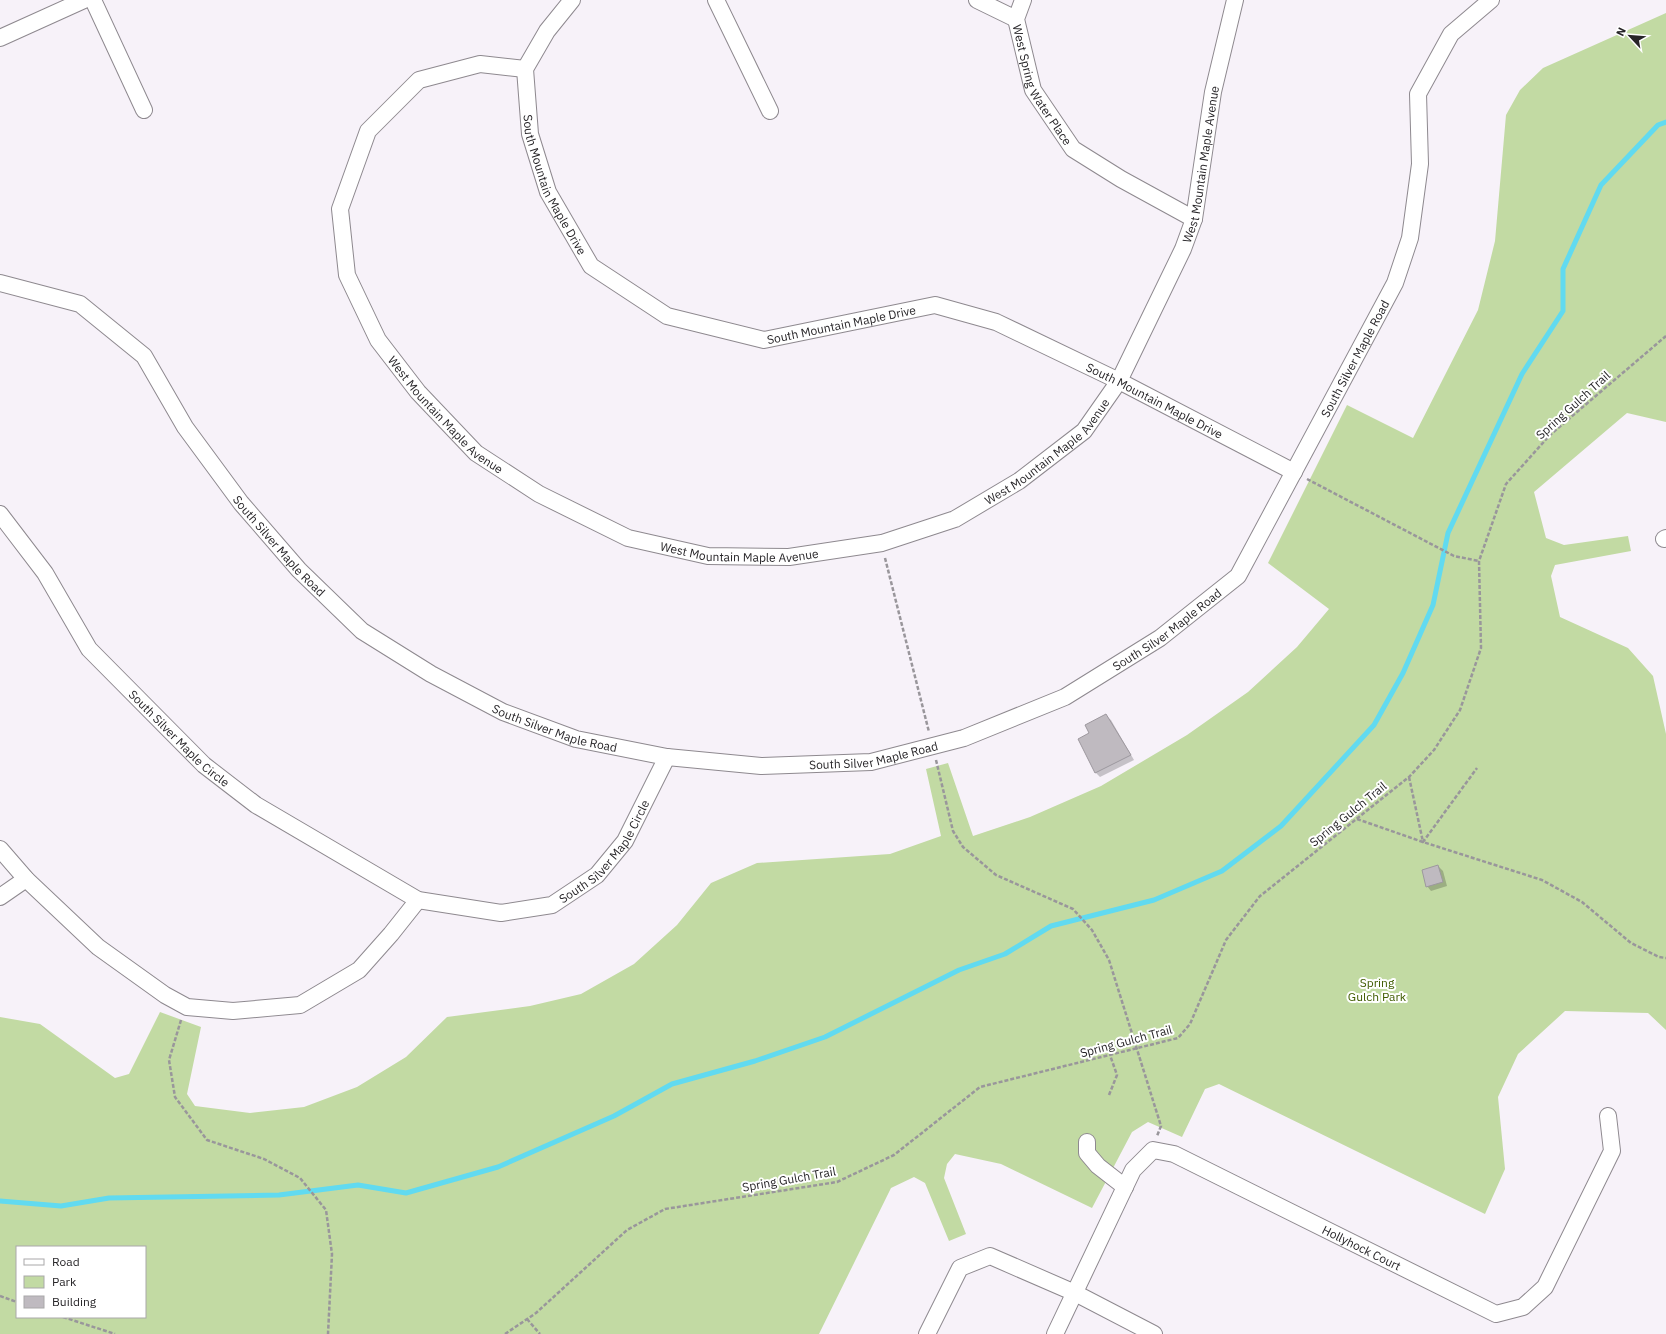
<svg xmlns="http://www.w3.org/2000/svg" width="1666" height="1334" viewBox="0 0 1666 1334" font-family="'IBM Plex Sans',sans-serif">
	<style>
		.green { fill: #c2daa3; fill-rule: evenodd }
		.shadow { fill: #0003 }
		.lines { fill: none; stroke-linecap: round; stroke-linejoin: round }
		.stream { stroke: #61daf0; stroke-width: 5 }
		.building { fill: #bfbac0; stroke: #9d989e }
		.minor-casing { stroke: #8e898f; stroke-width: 18 }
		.path { stroke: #99969b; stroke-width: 2.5; stroke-dasharray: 4 2; stroke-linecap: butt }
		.minor { stroke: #fff; stroke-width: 16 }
		.labels { text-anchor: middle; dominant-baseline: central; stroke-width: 4; stroke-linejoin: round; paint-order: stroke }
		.street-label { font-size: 12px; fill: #272528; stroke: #fff }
		.park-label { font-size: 12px; fill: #405c00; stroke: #fff }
	</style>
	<rect width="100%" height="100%" fill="#f7f2f9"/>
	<!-- green -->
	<path class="green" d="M1666,13V422L1627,413L1534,492L1546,538L1564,545L1628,536L1631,551L1555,565L1551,576L1560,617L1628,648L1653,676L1666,734V1030L1648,1013L1565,1011L1518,1054L1498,1097L1505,1169L1485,1214L1219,1084L1205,1089L1182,1137L1148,1122L1132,1132L1092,1208L1001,1164L955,1154L947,1164L944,1178L966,1234L949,1241L925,1183L914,1177L891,1188L819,1334H0V1017L40,1024L115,1078L129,1074L160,1012L201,1027L187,1094L195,1106L250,1113L304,1107L357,1087L406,1057L447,1017L530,1006L581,994L634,964L677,925L711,883L757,863L890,854L941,836L926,769L948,763L973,836L1030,817L1101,786L1187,735L1248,692L1297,647L1329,609L1268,563L1347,405L1413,438L1478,310L1495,241L1506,115L1520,90L1543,68ZM17,1247H145V1317H17Z"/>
	<!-- shadow -->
	<g class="shadow">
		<path d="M1106,716L1111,720L1134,760L1100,777L1096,773L1080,740L1090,733Z"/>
		<path d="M1438,866L1443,871L1447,886L1431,891L1427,886Z"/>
	</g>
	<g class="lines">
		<!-- stream -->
		<path class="stream" d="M0,1201L61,1206L109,1198L279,1195L358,1185L406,1193L498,1167L614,1116L672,1084L755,1061L825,1037L959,970L1005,954L1051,926L1154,900L1222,871L1281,826L1374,725L1403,673L1433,605L1448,533L1522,374L1563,311V269L1601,185L1658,125L1666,122"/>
	</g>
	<!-- building -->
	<g class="building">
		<path d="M1106,714L1131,755L1095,773L1078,739L1089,733L1085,725Z"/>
		<path d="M1438,865L1443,882L1426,887L1422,870Z"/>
	</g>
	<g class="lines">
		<!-- minor casing -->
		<g class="minor-casing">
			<g id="minor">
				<path d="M93,0L144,110"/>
				<path id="s1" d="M572,0L547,31L525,69L530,134L548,192L591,266L667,316L764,340L935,305L996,322L1119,381L1294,472"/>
				<path d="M716,0L770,111"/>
				<path d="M977,0L1016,19"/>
				<path id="s2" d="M1023,0L1016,19L1033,90L1073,149L1121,179L1194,219"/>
				<path d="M0,38L84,0"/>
				<path id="s3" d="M525,69L480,64L419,80L368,131L340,209L347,275L378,340L418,392L476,453L539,494L628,538L708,556L789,557L882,543L955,519L1019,481L1084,431L1119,381L1183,249L1194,219L1213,92L1235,0"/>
				<path id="s4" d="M0,283L80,304L144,356L185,427L241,503L299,570L362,631L431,674L503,712L576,739L667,757L761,766L871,762L964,738L1065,697L1160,638L1238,576L1395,283L1410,238L1420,164L1418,94L1451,34L1491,0"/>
				<path id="s5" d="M0,514L45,573L89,649L204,765L256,805L418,900L501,913L552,905L597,875L625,841L667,757"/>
				<path d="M1664,539L1666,538"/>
				<path d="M0,849L26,879L98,947L165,995L187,1007L233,1011L300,1005L359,970L391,934L418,900"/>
				<path d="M0,897L26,879"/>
				<path d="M1087,1142V1153L1098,1166L1125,1187"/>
				<path d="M927,1334L960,1268L990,1256L1075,1293L1154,1334"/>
				<path id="s6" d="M1055,1334L1133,1170L1153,1150L1174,1154L1496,1314L1523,1307L1545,1287L1612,1151L1608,1116"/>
			</g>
		</g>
		<!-- path -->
		<g class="path">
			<path d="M1307,479L1454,556L1479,561"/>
			<path d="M885,558L929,732"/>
			<path d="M936,760L953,831L963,847L996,875L1073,909L1092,930L1109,960L1161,1126L1157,1136"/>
			<path d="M1409,777L1423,842L1477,768"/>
			<path d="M1357,819L1423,842L1542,880L1582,902L1631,943L1659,957L1666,958"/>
			<path d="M181,1020L169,1060L175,1097L207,1140L264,1159L300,1178L326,1210L332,1254L328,1334"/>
			<path d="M1109,1095L1117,1075L1110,1055"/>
			<path d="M0,1296L17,1302"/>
			<path d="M63,1317L115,1334"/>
			<path d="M527,1319L540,1334"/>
			<path d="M505,1334L536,1313L627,1230L665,1209L837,1182L894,1155L980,1087L1178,1038L1190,1024L1226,940L1260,896L1409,777L1434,750L1460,710L1481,648L1479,561L1506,484L1550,435L1666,336"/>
		</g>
		<!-- minor -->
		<use href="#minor" class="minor"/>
	</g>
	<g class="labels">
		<!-- street labels -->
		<g class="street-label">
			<text stroke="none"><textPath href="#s2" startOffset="92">West Spring Water Place</textPath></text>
			<text stroke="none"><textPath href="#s3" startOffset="1511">West Mountain Maple Avenue</textPath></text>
			<text stroke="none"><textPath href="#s1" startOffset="205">South Mountain Maple Drive</textPath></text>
			<text stroke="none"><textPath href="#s1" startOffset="565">South Mountain Maple Drive</textPath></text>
			<text stroke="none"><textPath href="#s4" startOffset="1719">South Silver Maple Road</textPath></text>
			<text stroke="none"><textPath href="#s1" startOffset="901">South Mountain Maple Drive</textPath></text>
			<text transform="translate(1573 405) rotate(-42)">Spring Gulch Trail</text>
			<text stroke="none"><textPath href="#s3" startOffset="503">West Mountain Maple Avenue</textPath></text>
			<text stroke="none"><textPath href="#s3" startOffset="1175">West Mountain Maple Avenue</textPath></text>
			<text stroke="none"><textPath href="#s4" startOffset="399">South Silver Maple Road</textPath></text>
			<text stroke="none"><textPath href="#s3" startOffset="839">West Mountain Maple Avenue</textPath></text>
			<text stroke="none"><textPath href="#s4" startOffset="1383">South Silver Maple Road</textPath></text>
			<text stroke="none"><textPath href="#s4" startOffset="735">South Silver Maple Road</textPath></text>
			<text stroke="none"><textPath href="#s5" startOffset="289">South Silver Maple Circle</textPath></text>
			<text stroke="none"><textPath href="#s4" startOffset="1059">South Silver Maple Road</textPath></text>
			<text transform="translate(1348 814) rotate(-39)">Spring Gulch Trail</text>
			<text stroke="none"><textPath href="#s5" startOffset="791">South Silver Maple Circle</textPath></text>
			<text transform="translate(1126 1041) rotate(-15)">Spring Gulch Trail</text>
			<text transform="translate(789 1179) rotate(-10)">Spring Gulch Trail</text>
			<text stroke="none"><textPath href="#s6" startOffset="441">Hollyhock Court</textPath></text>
		</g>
		<!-- park labels -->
		<g class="park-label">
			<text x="1377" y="982">Spring<tspan x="1377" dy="14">Gulch Park</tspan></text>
		</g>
	</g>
	<!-- legend -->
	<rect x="16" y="1246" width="130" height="72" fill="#ffffff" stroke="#a9a8a9"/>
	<rect x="24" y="1259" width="20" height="6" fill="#ffffff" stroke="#a9a8a9"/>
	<text x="52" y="1266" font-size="12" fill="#272528">Road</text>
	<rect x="24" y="1276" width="20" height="12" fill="#c2daa3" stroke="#a9a8a9"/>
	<text x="52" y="1286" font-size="12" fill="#272528">Park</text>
	<rect x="24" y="1296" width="20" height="12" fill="#bfbac0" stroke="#a9a8a9"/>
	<text x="52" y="1306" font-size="12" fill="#272528">Building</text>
	<!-- north arrow -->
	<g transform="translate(1630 36) rotate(296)" stroke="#ffffff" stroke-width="3" paint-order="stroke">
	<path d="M0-3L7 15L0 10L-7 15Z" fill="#272528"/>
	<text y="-6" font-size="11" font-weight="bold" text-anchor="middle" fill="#272528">N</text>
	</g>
</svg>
